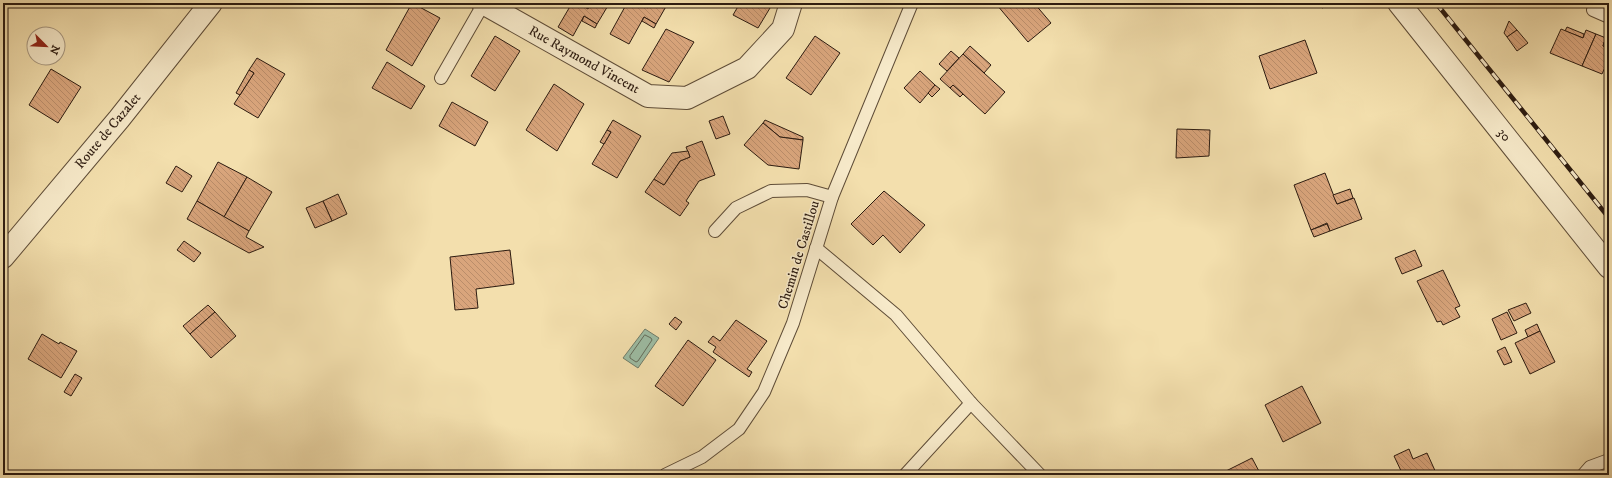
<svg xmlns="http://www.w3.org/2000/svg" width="1612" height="478" viewBox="0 0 1612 478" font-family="'IM FELL DW Pica',serif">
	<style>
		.water { fill: #9dbda4; stroke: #707c69 }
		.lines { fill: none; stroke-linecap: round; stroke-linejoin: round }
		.shore { stroke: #646c5a; stroke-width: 1 }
		.building { fill: url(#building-back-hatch); stroke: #2c1b10 }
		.service-casing { stroke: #5e4c37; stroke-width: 14 }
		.minor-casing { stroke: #5e4c37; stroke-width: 24 }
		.service { stroke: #f7eaca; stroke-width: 12 }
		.minor { stroke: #f7eaca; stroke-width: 22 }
		.rail-casing { stroke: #2c1b10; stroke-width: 4.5 }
		.rail { stroke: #f7eaca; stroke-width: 3; stroke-dasharray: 9; stroke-linecap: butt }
		.labels { text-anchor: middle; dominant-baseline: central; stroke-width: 3; stroke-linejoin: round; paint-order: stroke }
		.street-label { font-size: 14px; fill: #2c1b10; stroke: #f7eaca }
	</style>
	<defs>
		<pattern id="building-back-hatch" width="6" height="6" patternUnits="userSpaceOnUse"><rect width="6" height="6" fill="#d9a57c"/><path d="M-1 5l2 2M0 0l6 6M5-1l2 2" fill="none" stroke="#ba8d6a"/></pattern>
	</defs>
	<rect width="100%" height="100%" fill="#f3dfad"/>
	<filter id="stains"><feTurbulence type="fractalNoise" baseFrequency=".005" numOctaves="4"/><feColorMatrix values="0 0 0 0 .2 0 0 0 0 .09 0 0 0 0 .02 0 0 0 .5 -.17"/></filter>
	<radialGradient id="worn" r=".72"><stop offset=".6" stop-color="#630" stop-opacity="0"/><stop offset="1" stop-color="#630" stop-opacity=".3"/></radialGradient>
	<!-- water -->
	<path class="water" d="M645,329L659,338L638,368L623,358Z"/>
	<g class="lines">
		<!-- shore -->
		<path class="shore" d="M645,335L651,338L652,340L638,361L636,362L630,358V356Z"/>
	</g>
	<!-- building -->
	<g class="building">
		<path d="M412,3L440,18L412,66L386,50Z"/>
		<path d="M572,3H578L588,9L591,3L609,4L597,24L584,16L573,36L558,27Z"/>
		<path d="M627,3H640L648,8L651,3H668L656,24L644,17L629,44L610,34Z"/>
		<path d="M740,3H773L758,28L733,15Z"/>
		<path d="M1000,3H1034L1051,23L1028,42L997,5Z"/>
		<path d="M1320,3H1335L1322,8Z"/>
		<path d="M584,16L597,24L595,28L582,21Z"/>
		<path d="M644,17L656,24L654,28L642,21Z"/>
		<path d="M1509,21L1517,30L1507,37L1504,33Z"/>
		<path d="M1567,27L1584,34L1583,38L1565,31Z"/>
		<path d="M666,29L694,42L669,82L642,70Z"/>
		<path d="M1561,29L1583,38L1586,30L1596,34L1582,66L1550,53Z"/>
		<path d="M1517,30L1528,43L1517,51L1507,37Z"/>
		<path d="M1596,34L1606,38L1603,46L1609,49V63H1607L1602,74L1582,66Z"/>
		<path d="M495,36L520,51L495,91L471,76Z"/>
		<path d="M815,36L840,53L811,95L786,78Z"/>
		<path d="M1305,40L1317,73L1270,89L1259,56Z"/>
		<path d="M1604,42L1609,44V49L1603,46Z"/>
		<path d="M970,46L991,65L984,73L963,54Z"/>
		<path d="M951,51L959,58L947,71L939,64Z"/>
		<path d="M963,54L1005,92L985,114L953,85L950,88L940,79Z"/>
		<path d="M257,58L285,74L258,118L234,104L254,73L249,70Z"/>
		<path d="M387,62L425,86L411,109L372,88Z"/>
		<path d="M51,69L81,87L58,123L29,105Z"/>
		<path d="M249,70L254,73L240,95L236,93Z"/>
		<path d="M920,71L935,85L920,103L904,88Z"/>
		<path d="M554,84L584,104L557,151L526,130Z"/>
		<path d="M935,85L940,89L932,97L928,93Z"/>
		<path d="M953,85L963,94L960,97L950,88Z"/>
		<path d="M452,102L488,122L475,146L439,126Z"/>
		<path d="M723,116L730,134L716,139L709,121Z"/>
		<path d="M613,120L641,136L617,178L592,164L611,132L607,130Z"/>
		<path d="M765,120L803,137V140L780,137L763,123Z"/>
		<path d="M763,123L780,137L803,140L799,169L768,165L744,145Z"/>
		<path d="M1177,129L1210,130L1209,156L1176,158Z"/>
		<path d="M607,130L611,132L604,144L600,142Z"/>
		<path d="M702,141L715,175L699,181L686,201L689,203L680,216L645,192L654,179L664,185L680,161L690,157L686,147Z"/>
		<path d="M688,151L690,157L680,161L664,185L654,179L672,153Z"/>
		<path d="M218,162L247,177L224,217L197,201Z"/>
		<path d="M176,166L192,176L182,192L166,183Z"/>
		<path d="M1325,173L1337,204L1354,198L1362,219L1330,231L1327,223L1311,230L1294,185Z"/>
		<path d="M247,177L272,192L249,231L224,217Z"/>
		<path d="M1350,189L1353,198L1337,204L1333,195Z"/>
		<path d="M884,191L925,225L900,253L883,235L873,245L851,224Z"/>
		<path d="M338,194L347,214L332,221L323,201Z"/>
		<path d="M197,201L249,231L246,237L264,247L249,253L187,219Z"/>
		<path d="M323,201L332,221L315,228L306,208Z"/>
		<path d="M1327,224L1330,231L1314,237L1311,230Z"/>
		<path d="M184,241L201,253L194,262L177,250Z"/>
		<path d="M510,250L514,284L476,289L478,308L455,310L450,257Z"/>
		<path d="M1415,250L1422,266L1402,274L1395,258Z"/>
		<path d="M1443,270L1460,306L1455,308L1460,317L1443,325L1441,321L1437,322L1417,281Z"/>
		<path d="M1526,303L1531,313L1514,321L1508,310Z"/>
		<path d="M208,305L215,312L190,334L183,326Z"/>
		<path d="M215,312L236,336L211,358L190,334Z"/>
		<path d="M1507,312L1517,333L1501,340L1492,319Z"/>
		<path d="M675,317L682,322L676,330L669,324Z"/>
		<path d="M736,320L767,341L747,369L752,372L749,377L713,352L716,347L708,342L713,336L720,341Z"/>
		<path d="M1537,324L1540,331L1528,337L1525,330Z"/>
		<path d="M1540,331L1555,362L1530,374L1515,343Z"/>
		<path d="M42,334L59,344L60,342L77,351L61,378L28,359Z"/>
		<path d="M688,340L716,360L683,406L655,386Z"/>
		<path d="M1505,347L1512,362L1504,365L1497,351Z"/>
		<path d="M75,374L82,378L71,396L64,392Z"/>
		<path d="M1302,386L1321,423L1283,442L1265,405Z"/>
		<path d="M1409,449L1413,459L1427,453L1437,475H1403L1394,456Z"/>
		<path d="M1252,458L1261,475H1218Z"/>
	</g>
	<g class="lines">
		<!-- service casing -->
		<g class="service-casing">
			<g id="service">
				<path d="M1596,3L1593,10L1609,17"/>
				<path d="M441,78L484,3"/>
				<path d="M715,231L736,208L771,191L807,190L832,197"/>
				<path d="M816,248L896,315L971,403L1040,475"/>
				<path d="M665,475L702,457L739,429L764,392L793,323L832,197L912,3"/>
				<path d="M905,475L971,403"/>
				<path d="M1583,475L1590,467L1609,460"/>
			</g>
		</g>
		<!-- minor casing -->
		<g class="minor-casing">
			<g id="minor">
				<path d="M483,3L648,96L687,98L747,68L783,29L791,3"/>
				<path d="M1399,3L1609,267"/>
				<path d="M3,257L119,119L211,3"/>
			</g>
		</g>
		<!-- service -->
		<use href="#service" class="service"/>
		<!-- minor -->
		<use href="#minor" class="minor"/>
		<!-- rail casing -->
		<g class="rail-casing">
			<path id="rail" d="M1436,3L1609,218"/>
		</g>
		<!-- rail -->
		<use href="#rail" class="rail"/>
	</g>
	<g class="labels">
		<!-- street labels -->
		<g class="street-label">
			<text transform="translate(584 60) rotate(29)">Rue Raymond Vincent</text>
			<text transform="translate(108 131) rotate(-50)">Route de Cazalet</text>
			<text transform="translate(1504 135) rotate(52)">30</text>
			<text transform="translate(799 255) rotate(-73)">Chemin de Castillou</text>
		</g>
	</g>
	<!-- margin -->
	<rect width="1612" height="478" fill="none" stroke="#f3dfad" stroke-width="16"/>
	<rect x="4" y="4" width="1604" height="470" fill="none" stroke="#2c1b10" stroke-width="2"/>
	<rect x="8" y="8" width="1596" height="462" fill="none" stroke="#2c1b10"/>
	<!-- north arrow -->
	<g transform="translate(46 46) rotate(114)"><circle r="19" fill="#f7eaca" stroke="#a69780"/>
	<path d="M0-3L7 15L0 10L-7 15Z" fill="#8f2418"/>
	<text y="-6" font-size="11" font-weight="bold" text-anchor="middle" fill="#2c1b10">N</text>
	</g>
	<rect width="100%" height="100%" filter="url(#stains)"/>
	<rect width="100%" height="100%" fill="url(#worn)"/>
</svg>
